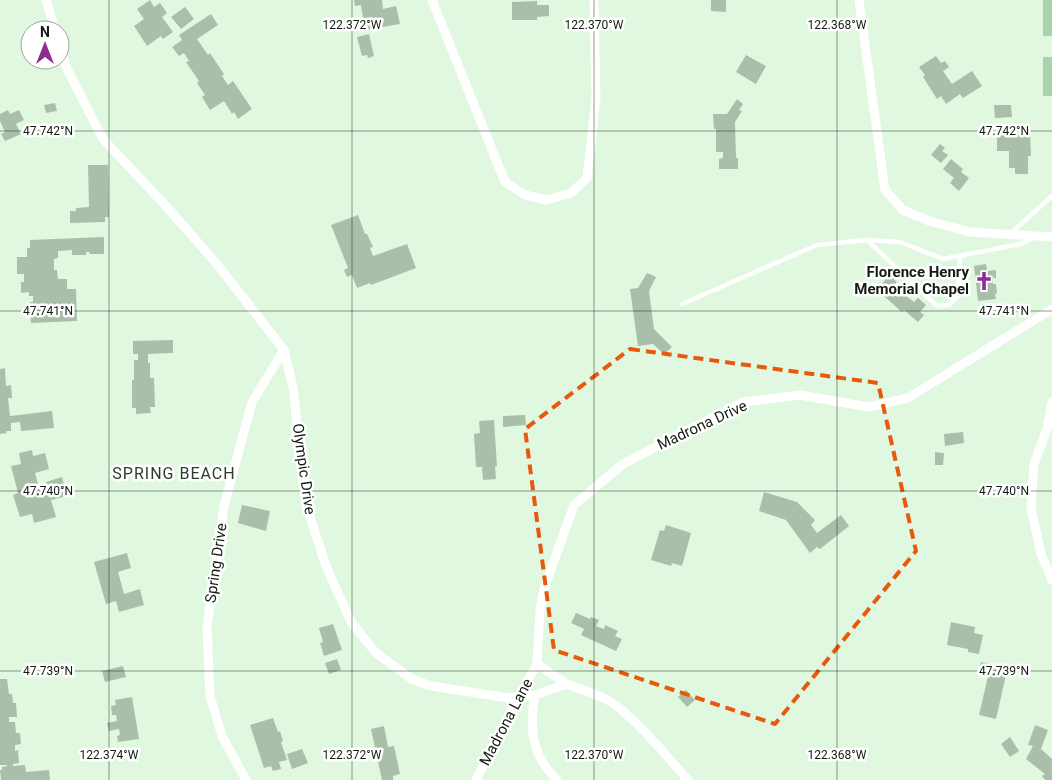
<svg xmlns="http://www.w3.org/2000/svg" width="1052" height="780" viewBox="0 0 1052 780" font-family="Roboto,sans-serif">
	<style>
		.green { fill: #a9d3aa }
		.building { fill: #a9bfa9 }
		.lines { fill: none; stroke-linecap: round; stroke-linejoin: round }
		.service { stroke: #fff; stroke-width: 4.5 }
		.minor { stroke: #fff; stroke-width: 9 }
		.marked { fill: none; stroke: #e8590c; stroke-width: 4; stroke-dasharray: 10 6; stroke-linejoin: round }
		.ticks { fill: none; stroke: #131b13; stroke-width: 1; stroke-opacity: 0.45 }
		.labels { text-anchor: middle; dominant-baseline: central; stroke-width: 5; stroke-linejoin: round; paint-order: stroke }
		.poi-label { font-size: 15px; font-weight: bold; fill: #131b13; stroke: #fff; text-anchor: end }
		.street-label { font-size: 15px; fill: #131b13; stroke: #fff }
		.neighbourhood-label { font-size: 16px; letter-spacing: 1px; fill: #2a3c2a; stroke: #fff }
		.ticks-label { font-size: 12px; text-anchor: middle; fill: #131b13; stroke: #fff; stroke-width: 5; stroke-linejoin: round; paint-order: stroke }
	</style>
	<rect width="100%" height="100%" fill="#e0f8e0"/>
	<!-- green -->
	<g class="green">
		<rect x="1043" y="0" width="9" height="36"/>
		<rect x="1043" y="57" width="9" height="39"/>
	</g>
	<!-- building -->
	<g class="building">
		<path d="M150,0L154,7L160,3L167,13L162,17L173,32L163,39L161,36L147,46L134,26L144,19L137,9Z"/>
		<path d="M354,0H382L383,9L396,6L400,24L365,30L361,5L355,6Z"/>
		<path d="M711,0H726V12L711,11Z"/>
		<path d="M537,1V5H549V16L537,17V20H512V2Z"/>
		<path d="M185,7L194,19L181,29L171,17Z"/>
		<path d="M211,14L218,25L197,39L208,55L210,53L224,74L222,76L228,85L233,81L252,109L238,119L234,112L232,114L224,101L210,110L202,97L205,95L197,83L199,81L186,62L189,61L184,53L179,56L172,47L182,40L179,35Z"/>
		<path d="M369,34L374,56L368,58L367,55L362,56L357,37Z"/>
		<path d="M746,55L766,66L756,84L736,72Z"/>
		<path d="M936,56L941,63L945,61L949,67L943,71L952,84L972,71L982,86L963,98L960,94L946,104L941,96L937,99L923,77L925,75L919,67Z"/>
		<path d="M737,99L743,104L739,110L742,111L735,122L736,158H738V169H719V159L723,158V152H716V129H714L713,114H727Z"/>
		<path d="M55,103L57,111L46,113L44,105Z"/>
		<path d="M994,105H1011L1012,117L995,118Z"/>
		<path d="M8,110L10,114L19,110L24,120L16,124L21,134L5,141L1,134L5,132L0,121V114Z"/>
		<path d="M997,135H1030L1031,156H1028V174H1015V168H1009V151H997Z"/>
		<path d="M940,144L945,148L942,151L948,155L941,163L931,155Z"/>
		<path d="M951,159L963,169L961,172L969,178L959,191L950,183L954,178L943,169Z"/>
		<path d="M88,165H108L109,217H105V222L70,223V211H76V208L89,207Z"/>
		<path d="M358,215L365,234H367L373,247L370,248L373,256L407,244L416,268L371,285L370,283L357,288L352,275L347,277L344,270L348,268L331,225Z"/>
		<path d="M104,237V254H90L89,252H86V255H72V250L58,251V258L54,259V270H57L58,279H67V289H76L77,321L31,323L30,302H33V296H29V292L21,293V282H24V274H17V257H27V248H30V240Z"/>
		<path d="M986,264L987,271L996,270V278H993V284H996L997,293L995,294L996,299L978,301L974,266Z"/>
		<path d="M647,273L656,277L649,291L654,329L672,347L664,354L653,344L638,346L630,289L638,288Z"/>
		<path d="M889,275L897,282L894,285L901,292L906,287L911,290L906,296L914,302L918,298L926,305L920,312L924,315L918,322L904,310L902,312L877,290Z"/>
		<path d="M173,340V353L148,354V363H150V378H154L155,407H150L151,413L136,414V408H132V380H134V360H138V354H133V341Z"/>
		<path d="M5,368L6,386L11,385L12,398H8L10,416L52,411L54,428L21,431L20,422L11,423V431H6L7,433L0,434V369Z"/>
		<path d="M525,415L526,425L503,427V416Z"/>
		<path d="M494,420L497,466H495L496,479L483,480L482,467H476L474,434L480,433L479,421Z"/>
		<path d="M963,432L964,443L945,446L944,434Z"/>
		<path d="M32,450L33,456L45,453L49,469L35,473L41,495L49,493L46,482L62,477L67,496L51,500L56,517L34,523L32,514L20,517L13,495L18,493L11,466L21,464L19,453Z"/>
		<path d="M935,452L944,453L943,465H935Z"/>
		<path d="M764,492L797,502L815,520L811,525L817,533L841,515L849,526L820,549L817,547L810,553L786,520L759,511Z"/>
		<path d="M242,505L270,511L266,531L238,523Z"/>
		<path d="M666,525L691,533L682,566L672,563L671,566L651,560L660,530L664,531Z"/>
		<path d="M127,553L131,568L118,572L124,594L140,589L144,605L119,612L116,601L106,604L94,562Z"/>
		<path d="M576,613L590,619L591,617L599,620L596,626L604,629L605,625L618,631L615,636L622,639L616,651L581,635L584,629L571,623Z"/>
		<path d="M951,622L975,627L974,633L983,635L979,654L968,652V649L947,645Z"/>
		<path d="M333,624L342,650L324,656L320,643L323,642L319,628Z"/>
		<path d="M337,659L341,670L329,674L325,663Z"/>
		<path d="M981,662L1002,666L1000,673L1006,675L996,719L979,715L989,672L979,670Z"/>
		<path d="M123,666L126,677L105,682L102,671Z"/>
		<path d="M0,679H7L9,694H12L13,703H16L17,717H9V722H15L16,733H20L21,744L15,745V751L18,750L19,763L13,764V766L25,765L26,772L49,770L50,780H1L0,770H2V767L7,766V765H0Z"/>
		<path d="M686,690L695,700L687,707L678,697Z"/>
		<path d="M132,697L139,739L118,742L117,736L120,735L119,729L109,731L107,723L117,721L116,715H112L111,706L116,705L115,700Z"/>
		<path d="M273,718L278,732L280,731L283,741L281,742L287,760L279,762L281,769L273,771L271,766L264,768L250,725Z"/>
		<path d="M1035,725L1048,730L1041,749L1052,759V780H1045L1042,776L1045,774L1026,759L1033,746L1028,745Z"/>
		<path d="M384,726L388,747L394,746L400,774L393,776V780H382L371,729Z"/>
		<path d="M1010,737L1019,751L1010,757L1001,744Z"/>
		<path d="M302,749L308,763L292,769L287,754Z"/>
	</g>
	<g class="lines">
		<!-- service -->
		<g class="service">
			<path d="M1010,234L1052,196"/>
			<path d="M867,240L937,306L949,305L958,296L960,256"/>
			<path d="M682,304L817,245L867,240L900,242L943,259L1021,244L1032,238"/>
		</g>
		<!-- minor -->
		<g class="minor">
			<path d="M46,0L55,30"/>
			<path d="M432,0L505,182L525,195L547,200L571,193L587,178L596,99L594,0"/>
			<path d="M859,0L885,190L903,210L929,221L970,232L1052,237"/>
			<path d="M60,46L66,67L103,139L166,206L216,263L284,350L293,387L306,505L326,566L351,622L376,653L412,679L431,686L509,698L535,695L567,684C581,690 598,694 611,702C637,719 666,756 688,780"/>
			<path d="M1052,402L1047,429L1034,464L1031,508L1041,554L1052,580"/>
			<path d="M567,684L537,664L540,611L544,589L574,505L623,464L743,402L800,395L869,407L908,398L1052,309"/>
			<path d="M535,695C529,728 531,755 557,780"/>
			<path d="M246,780L222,736L210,696L207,627L224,506L252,402L284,350"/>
			<path d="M476,780L514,705L537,664"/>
		</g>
	</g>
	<!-- marked area -->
	<path class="marked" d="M630,349L878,383L916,551L775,724L554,650L525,429Z"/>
	<!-- ticks -->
	<path class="ticks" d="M109,0V780M352,0V780M594,0V780M837,0V780M0,131H1052M0,311H1052M0,491H1052M0,671H1052"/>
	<!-- icons -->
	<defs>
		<g id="church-bare" transform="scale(1.5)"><path d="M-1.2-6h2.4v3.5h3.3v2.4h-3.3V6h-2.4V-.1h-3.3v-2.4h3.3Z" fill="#8e2c94" stroke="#fff" stroke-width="2.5" paint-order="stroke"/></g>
	</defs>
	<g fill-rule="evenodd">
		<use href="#church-bare" x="984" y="281"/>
	</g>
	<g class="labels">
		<!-- poi labels -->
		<g class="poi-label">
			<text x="969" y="272">Florence Henry<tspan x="969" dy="17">Memorial Chapel</tspan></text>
		</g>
		<!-- street labels -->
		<g class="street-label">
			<text transform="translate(702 425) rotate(-25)">Madrona Drive</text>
			<text transform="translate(304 469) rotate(82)">Olympic Drive</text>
			<text transform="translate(216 563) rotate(-82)">Spring Drive</text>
			<text transform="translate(506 722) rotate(-62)">Madrona Lane</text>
		</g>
		<!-- neighbourhood labels -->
		<g class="neighbourhood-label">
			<text x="174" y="473">SPRING BEACH</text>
		</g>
	</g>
	<g class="ticks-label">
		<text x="352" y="29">122.372°W</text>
		<text x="594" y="29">122.370°W</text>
		<text x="837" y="29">122.368°W</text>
		<text x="48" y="135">47.742°N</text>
		<text x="1004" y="135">47.742°N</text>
		<text x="48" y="315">47.741°N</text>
		<text x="1004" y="315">47.741°N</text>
		<text x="48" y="495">47.740°N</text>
		<text x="1004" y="495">47.740°N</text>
		<text x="48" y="675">47.739°N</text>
		<text x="1004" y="675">47.739°N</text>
		<text x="109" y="759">122.374°W</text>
		<text x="352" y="759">122.372°W</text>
		<text x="594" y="759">122.370°W</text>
		<text x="837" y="759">122.368°W</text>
	</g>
	<!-- north arrow -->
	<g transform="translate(45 45)"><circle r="24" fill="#ffffff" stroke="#a1a4a1"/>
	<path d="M0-4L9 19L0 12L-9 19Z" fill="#8e2c94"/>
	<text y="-8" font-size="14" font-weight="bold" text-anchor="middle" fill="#131b13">N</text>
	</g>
</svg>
